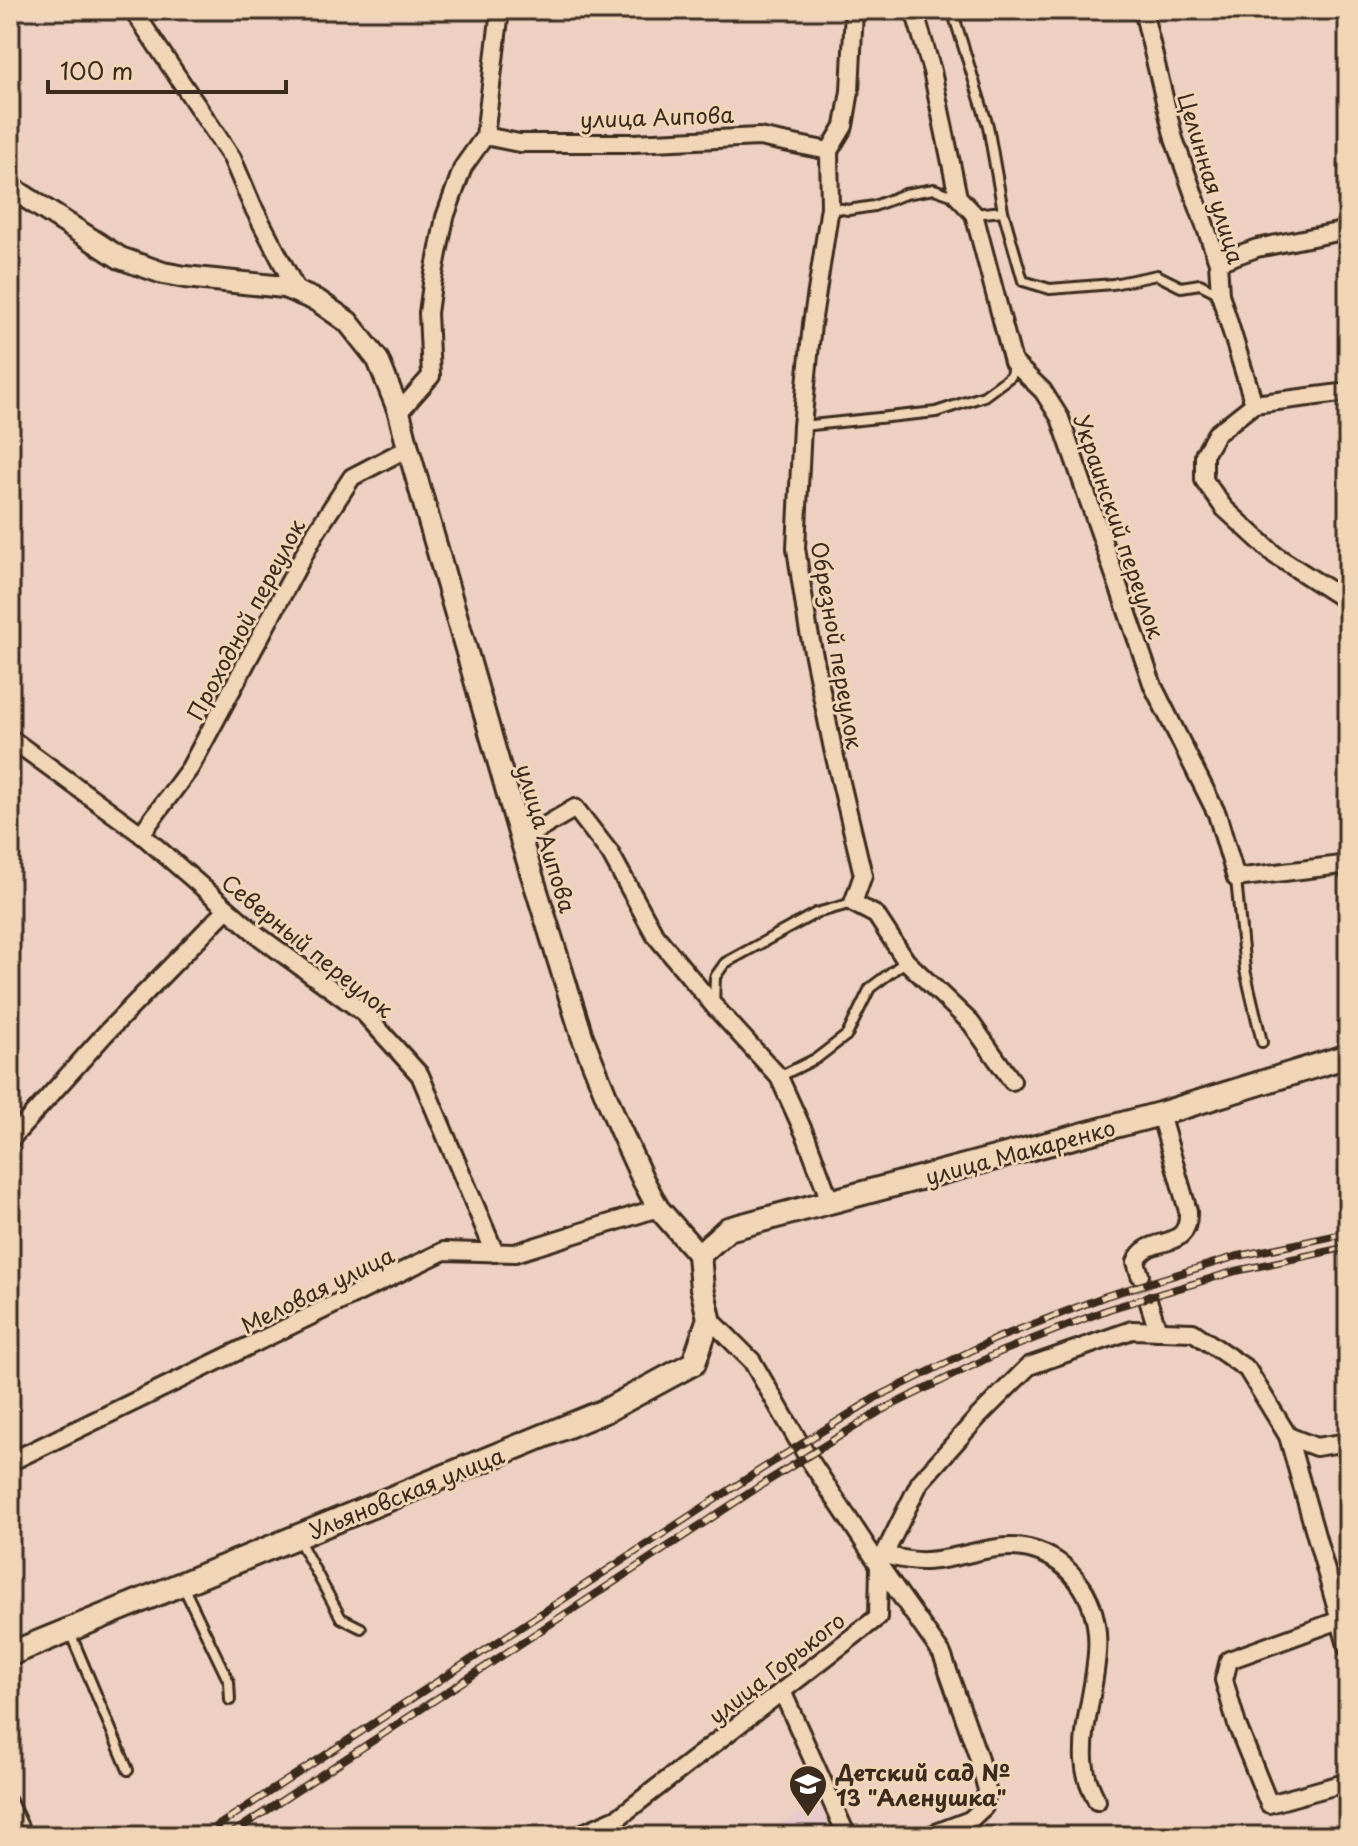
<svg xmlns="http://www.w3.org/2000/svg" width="1358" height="1846" viewBox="0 0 1358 1846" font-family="'Playpen Sans',sans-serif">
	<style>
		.built { fill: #e8cacd }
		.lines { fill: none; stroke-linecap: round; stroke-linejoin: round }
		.minor-tunnel { stroke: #c9afa0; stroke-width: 16; stroke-dasharray: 16 8; stroke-linecap: butt }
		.service-casing { stroke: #3b2a1e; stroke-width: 14 }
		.minor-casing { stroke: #3b2a1e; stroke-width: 22 }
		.tertiary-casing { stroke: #3b2a1e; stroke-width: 26 }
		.secondary-casing { stroke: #3b2a1e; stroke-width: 28 }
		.service { stroke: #f1d5b7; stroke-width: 8 }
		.minor { stroke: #f1d5b7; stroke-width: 16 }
		.tertiary { stroke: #f1d5b7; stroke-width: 20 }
		.secondary { stroke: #f1d5b7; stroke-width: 22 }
		.rail-casing { stroke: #3b2a1e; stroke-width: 8 }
		.rail { stroke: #f1d5b7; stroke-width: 5; stroke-dasharray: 15; stroke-linecap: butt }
		.labels { text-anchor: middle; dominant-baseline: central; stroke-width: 6; stroke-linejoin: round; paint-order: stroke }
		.street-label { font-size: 22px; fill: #3b2a1e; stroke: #f1d5b7 }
		.poi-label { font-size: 22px; font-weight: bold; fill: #3b2a1e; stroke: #f1d5b7; text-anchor: start }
	</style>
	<rect width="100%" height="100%" fill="#edd0c1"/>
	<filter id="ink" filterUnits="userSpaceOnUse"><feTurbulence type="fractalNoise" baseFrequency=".0125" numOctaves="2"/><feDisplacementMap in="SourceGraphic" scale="16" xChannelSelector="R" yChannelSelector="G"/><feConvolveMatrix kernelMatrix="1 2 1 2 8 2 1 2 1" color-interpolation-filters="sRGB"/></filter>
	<g filter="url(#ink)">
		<!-- built -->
		<path class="built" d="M818,1801L834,1836H761Z"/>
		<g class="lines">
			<!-- minor-tunnel -->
			<path class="minor-tunnel" d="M1140,1275L1149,1303"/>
			<!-- service casing -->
			<g class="service-casing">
				<g id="service">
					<path d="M952,10L988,126L1003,211"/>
					<path d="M830,207L848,210L874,206L905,194L934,189L957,197"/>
					<path d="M974,214L1003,211L1023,281L1050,289L1113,284L1157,275L1181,287L1200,284L1220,294"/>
					<path d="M802,426L936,412L984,396L1011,376L1013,363"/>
					<path d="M1341,866L1348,880"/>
					<path d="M1236,879L1245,970L1262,1042"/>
					<path d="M714,1005L715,977L725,963L816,913L853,903"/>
					<path d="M779,1077L817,1058L847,1035L870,988L906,961"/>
					<path d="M297,1537L341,1618L361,1628"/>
					<path d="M182,1584L229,1682L230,1700"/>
					<path d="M69,1630L128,1770"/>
					<path d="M10,1799L23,1826"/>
				</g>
			</g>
			<!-- minor casing -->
			<g class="minor-casing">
				<g id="minor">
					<path d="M133,10L232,158L252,205L298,293"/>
					<path d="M854,10L850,91L844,126L829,151L830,207L812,324L802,426L796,548L808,627L833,749L863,875L853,903L876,915L906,961L971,1023L1012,1081"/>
					<path d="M914,10L932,71L958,197L974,214L1013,362L1043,391L1060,418L1153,686L1217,814L1236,878L1341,865L1348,862"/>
					<path d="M1143,10L1174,139L1218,262L1220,294L1254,404"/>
					<path d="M485,136L519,143H633L759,137L829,151"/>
					<path d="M1218,262L1257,248L1348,230"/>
					<path d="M1254,404L1216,434L1204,455V480L1224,508L1275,555L1348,602"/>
					<path d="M1254,404L1348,392"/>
					<path d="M399,412L431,376L428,313L432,284L445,217L463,167L485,136L500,10"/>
					<path d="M10,738L141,834L260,937L363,1012L420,1075L495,1253"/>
					<path d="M141,834L190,768L316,532L352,477L408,448"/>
					<path d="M521,840L575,808L610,853L655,935L714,1006L779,1077L807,1139L830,1201"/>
					<path d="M10,1140L105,1034L227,909"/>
					<path d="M1140,1275L1136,1262C1147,1232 1190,1255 1188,1211L1160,1114"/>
					<path d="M1149,1303L1158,1331"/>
					<path d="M709,1318L752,1361L807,1456L879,1565L942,1654L978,1756L987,1790L984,1807L970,1820L928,1836"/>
					<path d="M1288,1436L1348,1649"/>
					<path d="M10,1462L444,1251L515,1253L658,1208"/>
					<path d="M884,1555C897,1558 913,1562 926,1561C960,1560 995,1541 1029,1549C1053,1555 1068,1567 1082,1587C1117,1642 1081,1702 1084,1760C1085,1776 1090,1787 1097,1801"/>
					<path d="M1348,1617L1229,1660L1224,1680L1237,1725L1269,1804L1348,1782"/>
					<path d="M782,1691L847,1836"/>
					<path d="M576,1836L619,1817L878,1617L879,1565L920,1482L978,1417L1029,1366L1132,1330L1193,1332L1247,1369L1288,1436L1316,1447L1348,1442"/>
				</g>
			</g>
			<!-- tertiary casing -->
			<g class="tertiary-casing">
				<path id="tertiary" d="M10,187L120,258L163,273L185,277L284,287L318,301L348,322L378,360L399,412L408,448L521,840L582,1036L618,1125L643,1180L658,1208L699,1255"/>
			</g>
			<!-- secondary casing -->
			<g class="secondary-casing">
				<path id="secondary" d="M10,1654L607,1410L694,1363L709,1318L702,1288L699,1255L728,1229L1160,1114L1348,1056"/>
			</g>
			<!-- service -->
			<use href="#service" class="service"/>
			<!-- minor -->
			<use href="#minor" class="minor"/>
			<!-- tertiary -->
			<use href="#tertiary" class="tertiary"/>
			<!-- secondary -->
			<use href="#secondary" class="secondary"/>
			<!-- rail casing -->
			<g class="rail-casing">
				<g id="rail">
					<path d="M202,1836L760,1470L875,1398L995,1339L1106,1296L1234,1257L1348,1233"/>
					<path d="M228,1836L766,1482L880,1411L1000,1352L1109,1309L1236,1271L1348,1247"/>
				</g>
			</g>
			<!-- rail -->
			<use href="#rail" class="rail"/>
		</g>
	</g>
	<!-- icons -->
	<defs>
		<g id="school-pin" transform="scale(2)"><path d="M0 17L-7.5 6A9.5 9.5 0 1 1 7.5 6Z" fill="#3b2a1e" stroke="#f1d5b7"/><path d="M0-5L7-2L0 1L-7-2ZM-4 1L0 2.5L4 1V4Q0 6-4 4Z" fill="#fff"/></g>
	</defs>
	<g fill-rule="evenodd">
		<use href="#school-pin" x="808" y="1784"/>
	</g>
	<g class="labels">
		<!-- street labels -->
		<g class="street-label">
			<text transform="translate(657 116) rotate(-2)">улица Аипова</text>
			<text transform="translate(1212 178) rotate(73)">Целинная улица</text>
			<text transform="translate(1120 526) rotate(71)">Украинский переулок</text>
			<text transform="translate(245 619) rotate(-62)">Проходной переулок</text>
			<text transform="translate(838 645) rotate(80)">Обрезной переулок</text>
			<text transform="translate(547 838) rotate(73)">улица Аипова</text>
			<text transform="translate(308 945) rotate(39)">Северный переулок</text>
			<text transform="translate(1020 1151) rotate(-15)">улица Макаренко</text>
			<text transform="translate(317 1289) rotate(-26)">Меловая улица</text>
			<text transform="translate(406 1492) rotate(-22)">Ульяновская улица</text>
			<text transform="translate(776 1667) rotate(-38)">улица Горького</text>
		</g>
		<!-- poi labels -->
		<g class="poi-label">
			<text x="836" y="1771">Детский сад №<tspan x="836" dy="25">13 "Аленушка"</tspan></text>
		</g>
	</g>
	<!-- margin -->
	<rect width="1358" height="1846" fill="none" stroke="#f1d5b7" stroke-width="40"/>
	<rect x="20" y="20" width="1318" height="1806" fill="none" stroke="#3b2a1e" stroke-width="3" filter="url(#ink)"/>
	<!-- scale -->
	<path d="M48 80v12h238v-12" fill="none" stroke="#3b2a1e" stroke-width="4"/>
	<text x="60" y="80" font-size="24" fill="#3b2a1e" stroke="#f1d5b7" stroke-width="6" paint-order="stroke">100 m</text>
</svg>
